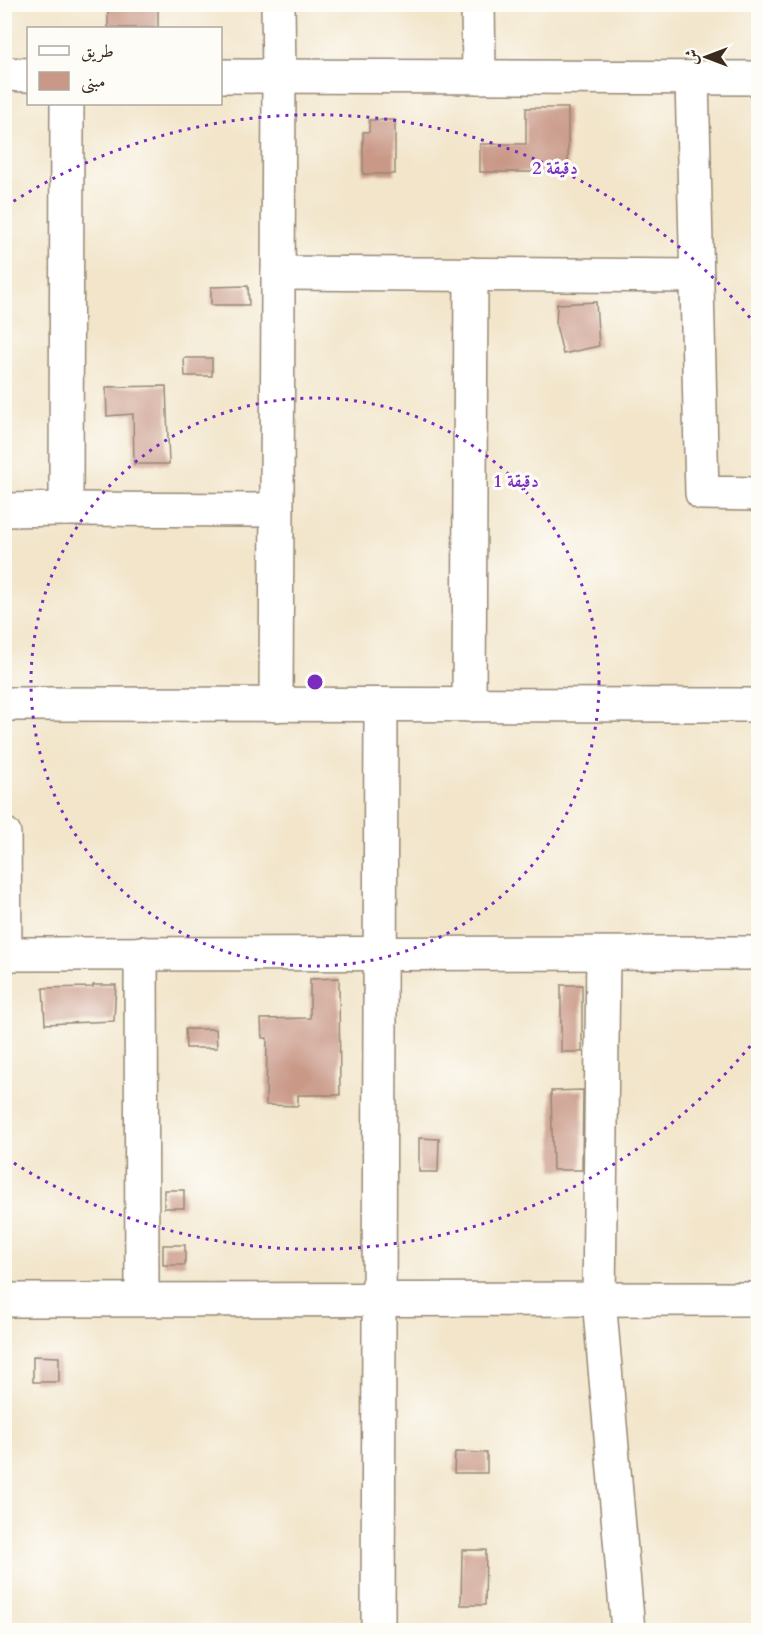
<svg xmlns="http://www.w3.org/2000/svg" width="763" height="1635" viewBox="0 0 763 1635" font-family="Cardo,Amiri,serif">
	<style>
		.building { fill: #c99887 }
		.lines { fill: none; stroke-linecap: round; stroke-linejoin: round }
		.minor-casing { stroke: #968874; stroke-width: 36 }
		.minor { stroke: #fff; stroke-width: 33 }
		.ring { fill: none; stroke: #7b2cbf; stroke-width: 3; stroke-dasharray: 3 6 }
		.centre { fill: #7b2cbf; stroke: #fdfcf7; stroke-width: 3 }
		.ring-label { font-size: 18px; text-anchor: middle; font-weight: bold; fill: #7b2cbf; stroke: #fdfcf7; stroke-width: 6; stroke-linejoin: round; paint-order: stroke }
	</style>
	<rect width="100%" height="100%" fill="#fdfcf7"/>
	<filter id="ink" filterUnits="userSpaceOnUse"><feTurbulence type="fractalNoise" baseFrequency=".0167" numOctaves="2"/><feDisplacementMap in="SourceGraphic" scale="12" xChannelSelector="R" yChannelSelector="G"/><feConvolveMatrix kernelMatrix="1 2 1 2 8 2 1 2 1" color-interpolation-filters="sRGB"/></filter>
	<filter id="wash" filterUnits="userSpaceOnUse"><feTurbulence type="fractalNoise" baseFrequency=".008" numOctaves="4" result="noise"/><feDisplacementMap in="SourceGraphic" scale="24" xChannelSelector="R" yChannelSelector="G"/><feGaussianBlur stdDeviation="1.35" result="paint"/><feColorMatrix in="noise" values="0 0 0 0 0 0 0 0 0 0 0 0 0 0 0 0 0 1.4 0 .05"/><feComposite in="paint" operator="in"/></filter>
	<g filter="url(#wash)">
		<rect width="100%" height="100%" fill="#f2e5ca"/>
		<g id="blocks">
			<!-- building -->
			<g class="building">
				<rect x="108" y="4" width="50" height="24"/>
				<path d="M526,108H568V172H480V144H526Z"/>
				<path d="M369,120H395V174H363V132H369Z"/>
				<path d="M248,286L249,305H211V287Z"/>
				<path d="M596,302L599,346L563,354L556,325L557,304Z"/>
				<path d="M184,358H212V376H185Z"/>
				<path d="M166,386L169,464H134L133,414L107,416L106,387Z"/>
				<path d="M339,978L340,1095H298V1106L266,1105L267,1038H262L261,1019L310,1018V979Z"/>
				<path d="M93,985H116L114,1021L45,1024L43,988L93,987Z"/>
				<rect x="561" y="985" width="21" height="67"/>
				<path d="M185,1029H216L217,1048H186Z"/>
				<path d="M583,1090L582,1170H553L551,1091Z"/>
				<path d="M419,1138L439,1139L438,1172H419Z"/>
				<rect x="164" y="1190" width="20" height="18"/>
				<rect x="163" y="1245" width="22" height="20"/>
				<path d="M33,1356L59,1357V1382H33Z"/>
				<path d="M455,1452L487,1453V1473H454Z"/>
				<path d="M462,1550H486L485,1605H461Z"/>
			</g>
		</g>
	</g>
	<g filter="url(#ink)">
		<use href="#blocks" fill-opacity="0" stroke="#968874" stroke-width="1.5"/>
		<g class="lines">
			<!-- minor casing -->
			<g class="minor-casing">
				<g id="minor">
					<path d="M478,4L479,77"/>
					<path d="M4,74L28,75"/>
					<path d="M220,76L758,78"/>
					<path d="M692,78L702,493L758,494"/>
					<path d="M278,273L697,276"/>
					<path d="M66,509L67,104"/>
					<path d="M4,510L66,509L276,510"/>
					<path d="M4,704L758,705"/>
					<path d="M276,705L279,77L278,4"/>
					<path d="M469,705L471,274"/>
					<path d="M4,834L5,954"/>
					<path d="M141,953L142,1299"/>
					<path d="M4,954L758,953"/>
					<path d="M603,955L599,1299L628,1630"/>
					<path d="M4,1300L758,1299"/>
					<path d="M378,1630L381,705"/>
				</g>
			</g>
			<!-- minor -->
			<use href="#minor" class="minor"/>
		</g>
	</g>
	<!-- distance rings -->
	<g class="ring">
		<circle cx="315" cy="682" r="284"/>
		<path d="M756 1039A568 568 0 0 1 6 1158M6 206A568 568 0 0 1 756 325"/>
	</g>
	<circle cx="315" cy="682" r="9" class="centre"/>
	<g class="ring-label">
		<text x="555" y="174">2 دقيقة</text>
		<text x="516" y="487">1 دقيقة</text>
	</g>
	<!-- margin -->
	<rect width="763" height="1635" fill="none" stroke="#fdfcf7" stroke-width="24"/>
	<!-- legend -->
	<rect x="27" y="27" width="195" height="78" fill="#fdfcf7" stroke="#afa8a0" stroke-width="1.5"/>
	<rect x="39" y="46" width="30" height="9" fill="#ffffff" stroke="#afa8a0" stroke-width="1.5"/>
	<text x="81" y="57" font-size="18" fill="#3b2a1e">طريق</text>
	<rect x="39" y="72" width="30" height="18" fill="#c99887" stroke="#afa8a0" stroke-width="1.5"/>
	<text x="81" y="87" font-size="18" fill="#3b2a1e">مبنى</text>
	<!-- north arrow -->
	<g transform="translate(706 57) rotate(270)" stroke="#fdfcf7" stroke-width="4.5" paint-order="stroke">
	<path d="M0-4.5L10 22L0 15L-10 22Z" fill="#3b2a1e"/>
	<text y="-9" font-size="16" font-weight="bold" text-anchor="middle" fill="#3b2a1e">ش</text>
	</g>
</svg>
